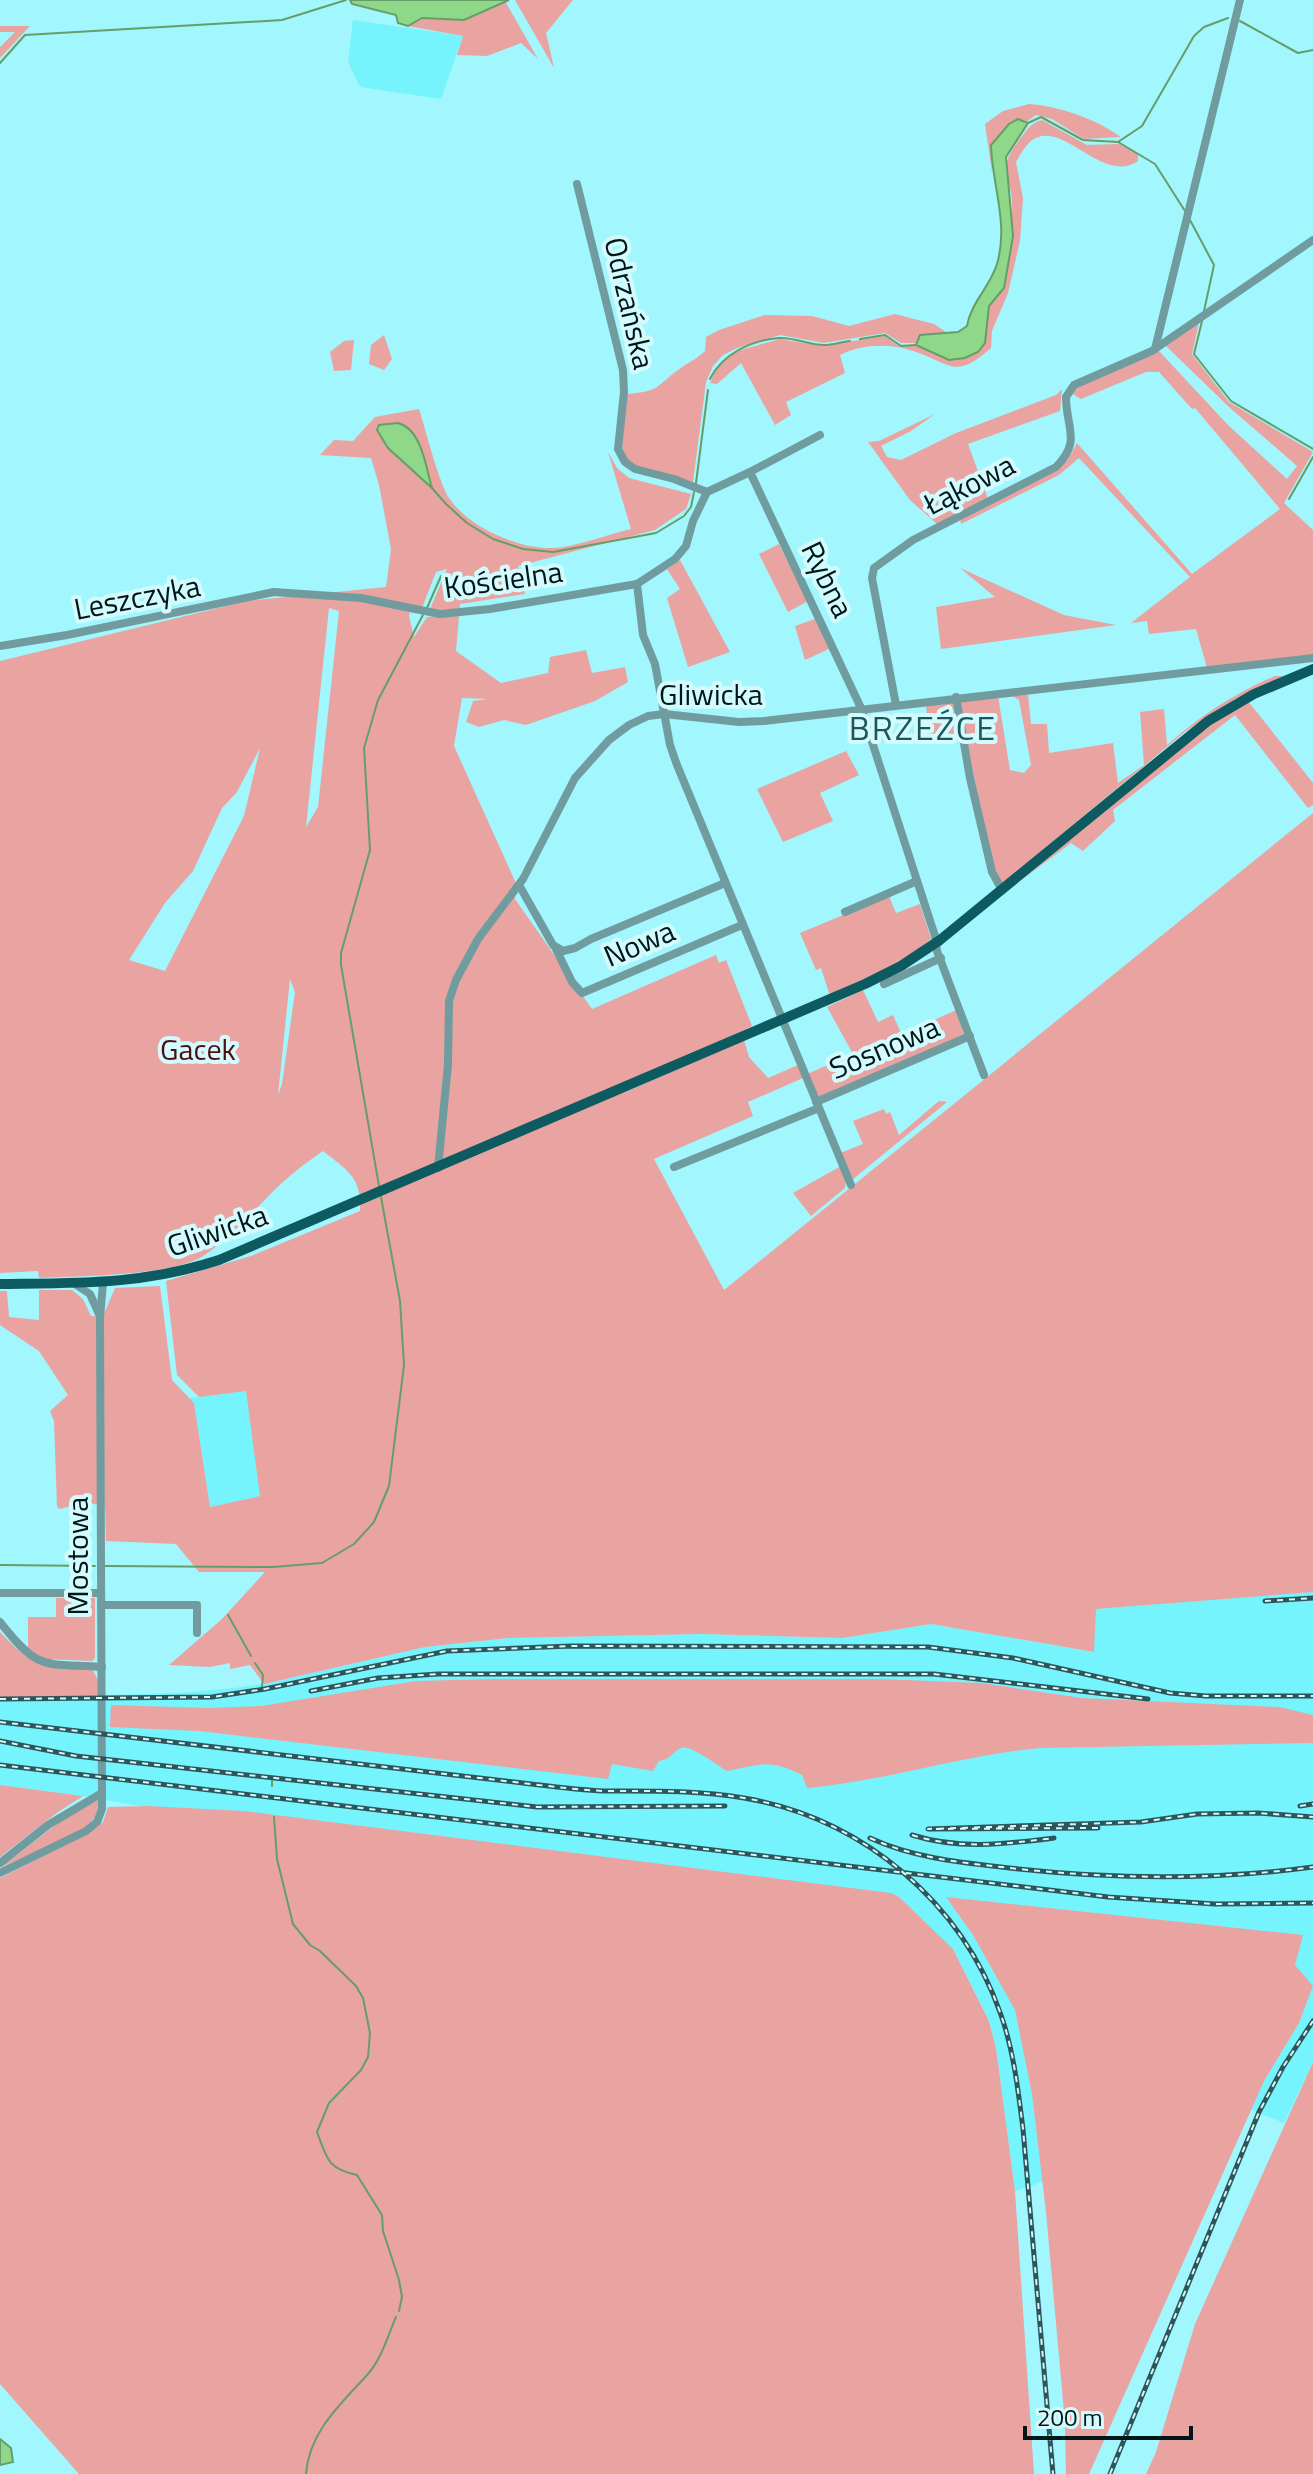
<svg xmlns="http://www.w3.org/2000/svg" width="1313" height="2474" viewBox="0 0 1313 2474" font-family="'Titillium Web',sans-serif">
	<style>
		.built { fill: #76f4fd }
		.green { fill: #e9a4a1; fill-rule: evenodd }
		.water { fill: #90d889; stroke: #659e67; stroke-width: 2 }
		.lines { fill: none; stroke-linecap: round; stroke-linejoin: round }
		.stream { stroke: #659e67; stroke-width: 2 }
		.minor { stroke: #719c9f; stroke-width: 8 }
		.major { stroke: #0d5b60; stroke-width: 10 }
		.rail-casing { stroke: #2e5559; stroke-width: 5 }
		.rail { stroke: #d3fbfe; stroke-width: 2; stroke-dasharray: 6; stroke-linecap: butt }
		.labels { text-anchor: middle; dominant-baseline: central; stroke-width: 8; stroke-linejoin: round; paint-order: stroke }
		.street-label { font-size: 30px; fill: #001618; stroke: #d3fbfe }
		.park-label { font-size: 30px; fill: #4f0e12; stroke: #d3fbfe }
		.quarter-label { font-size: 34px; letter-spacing: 2px; fill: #1b585d; stroke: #d3fbfe }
	</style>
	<rect width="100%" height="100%" fill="#a2f6fd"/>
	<!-- built -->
	<g class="built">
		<path d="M353,20L463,36L441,99L360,87L348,62Z"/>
		<path d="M246,1390L261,1496L210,1507L194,1403L189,1398Z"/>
		<path d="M1313,1591V2062L1284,2123L1252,2110L1015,2191L996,2048L989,2020L953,1949L83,1796L0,1785V1692L109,1695L177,1693L234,1688L264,1684L425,1647L511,1638L702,1634L842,1638L931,1624L1093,1652L1095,1609Z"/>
	</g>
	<!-- green -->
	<g class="green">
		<path d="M515,0H573L546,33L554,68Z"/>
		<path d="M505,1L538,59L521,43L487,56L457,55L463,36L408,26L422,18L464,20Z"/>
		<path d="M0,26H30L0,58V47L15,32H0Z"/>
		<path d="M1029,104C1059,106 1096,119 1121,137L1084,139L1052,119L1036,115L1026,122L1024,120L991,145L992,172L985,124L1003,111Z"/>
		<path d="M1042,120L1087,145L1119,144L1138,154V161C1102,186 1062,117 1031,141C1025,146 1020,155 1016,162L1023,198L1020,241L1008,293L992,331L991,348C954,381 951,363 913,351C890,343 861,344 840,355L845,373L786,402L791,415L775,425L741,363L717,384L710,383L717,368L727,357L741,350L780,339L822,346L885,336L900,347L916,345L937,355L985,343L989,306L998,297C1003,269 1011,239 1012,211C1014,172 992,173 1023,135C1028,128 1033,122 1042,120Z"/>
		<path d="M895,314L934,324L949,334L920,335L917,343H901L885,333L824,343L780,335L737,348L723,355L713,366L706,382L693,482L635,466C612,452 624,417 627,394C660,391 654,388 678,370C687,363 697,359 705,351L706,337L719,330L765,315L812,316L849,326Z"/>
		<path d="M1199,322L1192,354L1229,402L1313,452L1284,503L1313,530V655L1207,668L1196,629L1149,634L1147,621L1131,623L1190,577L1079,458L1059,475L961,524L960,519L1056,471L1068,459L1077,443L1192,574L1280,509L1195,408L1192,409L1159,372H1146L1081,399L1071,393L1075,388L1159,351L1228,425L1287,479L1297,466L1229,407L1166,346Z"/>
		<path d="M384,335L392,359L384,370L369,364L371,345Z"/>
		<path d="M354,340L351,370L334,371L330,352L344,341Z"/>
		<path d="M1062,389L1060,411L968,444L988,499L937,524L910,500L868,442L879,441L935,414L911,431L881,446L887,457L901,460L956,433L1056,395Z"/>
		<path d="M419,409C426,431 438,480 449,498C468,527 518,549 552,548C572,548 610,534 631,529L608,452L617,468L629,478L691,494L686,509L655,530L518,566L525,594L460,604V609L434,610L430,609L447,569L436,572L422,608L410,611L409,616L414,637L427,617L459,616L456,651L501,683L548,673L550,657L586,650L592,673L625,667L628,682L595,701L526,725L504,720L479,727L466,722L473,701L488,699L462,698L454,746L515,881V899L592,1009L716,955L719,963L726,960L752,1026L621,1094L744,1040L749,1057L768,1078L798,1065L803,1078L748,1102L753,1116L654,1159L724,1290L1313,813V1592L1096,1609L1094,1652L931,1624L842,1638L702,1634L509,1638L425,1647L264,1684L250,1665L230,1669V1663L210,1667L169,1665L222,1619L265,1572H199L176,1544L106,1541L105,1506L83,1502L60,1509L57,1507L54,1421L50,1411L68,1395L39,1351L0,1325V1291H7L9,1317L39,1320V1290H72L83,1299L91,1316H103L115,1288L160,1286L172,1380L194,1403L210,1507L260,1496L246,1391L199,1397L177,1375L166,1281L251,1256L360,1211C362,1177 347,1170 323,1151C310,1160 296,1170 284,1181C257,1206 234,1236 203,1256C173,1276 77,1276 39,1278L38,1271L0,1273V661L247,601L386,587L391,549L379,485L371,458L320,455L334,440L353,441L375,417ZM329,608L339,611L318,807L306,827ZM260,748L244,816L165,971L129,960L165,903L193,871L222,808L237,792ZM290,979L295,992L282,1084L278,1095Z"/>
		<path d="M779,544L808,601L788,612L759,554Z"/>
		<path d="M680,560L730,652L688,667L667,598L680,589L667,569Z"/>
		<path d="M960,568L1064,615L1116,625L941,649L936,607L995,597Z"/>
		<path d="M815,619L829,649L805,660L795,626Z"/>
		<path d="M1275,676H1283L1235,699L1186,731L1002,884L996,876L988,849L959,700L998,696L1010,770L1024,773L1031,765L1019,700L1011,695L1028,694L1031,724H1047L1049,753L1113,743L1118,783L1144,765L1140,712L1164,709L1167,745C1200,716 1235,693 1275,676Z"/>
		<path d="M953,700L958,736L930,741L926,705Z"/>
		<path d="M1248,701L1313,783V805L1308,808L1235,715L1113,810L1115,821L1083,851L1071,843L1020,881L1217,718Z"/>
		<path d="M846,751L859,775L820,793L833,821L783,842L757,789Z"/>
		<path d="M889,896L896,913L920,904L931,939L907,958L830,996L821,968L816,970L800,933Z"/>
		<path d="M863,990L878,1022L893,1015L902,1035L956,1010L964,1035L818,1098L807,1074L853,1054L827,1007Z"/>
		<path d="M939,1101L947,1102L852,1180L840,1153L863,1144L853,1121L884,1109L886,1114L890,1112L899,1135Z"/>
		<path d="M841,1166L846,1181L845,1188L811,1216L793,1193Z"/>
		<path d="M56,1598H95V1658L92,1661L44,1659L28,1651V1617H56Z"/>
		<path d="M0,1632C37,1671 40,1665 92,1669L98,1680L99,1697H0Z"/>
		<path d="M494,1679H880L981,1683L1082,1698L1279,1707L1313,1715V1743L1040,1748C961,1755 886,1781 807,1788L802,1775C770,1759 760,1764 727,1771C718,1766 690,1744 681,1748C672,1752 672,1759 659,1761L653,1771L612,1764L608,1779L199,1731L110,1727L111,1705L208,1708L261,1706L416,1681Z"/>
		<path d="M0,1785L83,1796L58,1812L0,1857Z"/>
		<path d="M99,1800C98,1810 96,1817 89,1824C71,1840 23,1857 0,1868L62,1820Z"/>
		<path d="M147,1806L245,1811L891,1893L899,1897L953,1949L989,2021L996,2048L1015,2191L1034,2474H79L0,2384V1878L90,1832L103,1822L108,1807Z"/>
		<path d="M946,1897L1303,1935L1295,1965L1313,1986L1299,2023L1264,2081L1089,2474H1066L1065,2423L1046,2212L1032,2094L1015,2010L973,1935Z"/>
		<path d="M1313,2062V2474H1146L1156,2452L1195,2324Z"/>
	</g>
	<!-- water -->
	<g class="water">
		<path d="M350,0H509L464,20L422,18L408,26L398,23L396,15L352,4Z"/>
		<path d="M1018,119L1028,123L1006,157L1013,236L1004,288L989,306L985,343L978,352L965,358L949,360L916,345L920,335L958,332L967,326C971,302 990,287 997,264C1009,223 992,185 991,145L1009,124Z"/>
		<path d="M398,423C422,429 426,468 432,488L388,448L377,430L379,425Z"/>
		<path d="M0,2439L11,2448L13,2462L0,2465Z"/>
	</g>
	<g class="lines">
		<!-- stream -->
		<g class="stream">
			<path d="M1240,21L1298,53L1313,50"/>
			<path d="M0,63L25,35L282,20L346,0"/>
			<path d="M1028,123L1041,117L1083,140L1118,142L1142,126L1194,36L1204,27L1228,18"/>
			<path d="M1118,142L1155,164L1185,211"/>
			<path d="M1190,220L1214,265L1204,311"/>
			<path d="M1202,321L1194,354L1231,401L1313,449"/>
			<path d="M860,339L885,335L901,346L916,345"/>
			<path d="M710,379C722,354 752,340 779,338C794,337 809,345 824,345C832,345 841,342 850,341"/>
			<path d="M696,483L708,390"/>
			<path d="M432,488L446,504L467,523L493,539L523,549L553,552L656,533L684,516L691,507L694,492"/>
			<path d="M1289,499L1313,457"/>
			<path d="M427,608L441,576"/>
			<path d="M379,1186L341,965V953L370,850L364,748L378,700L424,613"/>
			<path d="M0,1565L95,1566"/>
			<path d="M105,1566L273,1567L322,1563L354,1544L374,1522L389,1486L404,1365L400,1301L381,1197"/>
			<path d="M228,1615L251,1656"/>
			<path d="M255,1663L263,1675L262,1687"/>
			<path d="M272,1781V1786"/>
			<path d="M274,1817L277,1859L293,1924L310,1945L320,1951L356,1986L363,1998L370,2033L368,2057L361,2070L329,2103L317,2132C327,2158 327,2169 357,2175L382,2215L383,2231L399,2280L402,2297L399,2311"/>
			<path d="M306,2474C309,2431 342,2403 368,2374C382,2358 388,2335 396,2317"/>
		</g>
		<!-- minor -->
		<g class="minor">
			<path d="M577,184L623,370L624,392L618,449L625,462L635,469L674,479L707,492"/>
			<path d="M1155,349L1240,0"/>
			<path d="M750,472L820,435"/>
			<path d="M707,492L750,472L861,708L935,936L937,951L984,1075"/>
			<path d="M637,584L643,635L655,664L670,745L677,765L851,1185"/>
			<path d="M0,646L67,635L274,592L361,598L440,614L490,609L637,584L675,559L686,546L693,521L707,492"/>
			<path d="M956,697L970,778L992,872L1002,890"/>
			<path d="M896,705L872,578L874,568L913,540L1056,467C1082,441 1066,428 1066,397L1074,385L1152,351L1313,240"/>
			<path d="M519,885L553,945L563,951L575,948L591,939L725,883"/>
			<path d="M845,912L917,881"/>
			<path d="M556,949L572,982L582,993L742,925"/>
			<path d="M884,984L941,958"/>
			<path d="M816,1102L970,1036"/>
			<path d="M674,1167L819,1108"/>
			<path d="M438,1168L448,1064L449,1001L456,980L478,939L523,879L575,778L609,740L629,725L648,716L664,714L739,722L764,721L1313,658"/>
			<path d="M75,1284L90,1294L99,1314"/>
			<path d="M0,1593H101"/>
			<path d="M101,1605H197V1633"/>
			<path d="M0,1622C39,1672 43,1663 102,1667"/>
			<path d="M0,1863L48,1825L102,1793"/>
			<path d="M0,1873L86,1831L97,1822L102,1809L100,1318L103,1283"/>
		</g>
		<!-- major -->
		<path class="major" d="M0,1284C79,1283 142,1285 219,1260L865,984L901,966L940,940L1208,721L1254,694L1313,669"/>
		<!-- rail casing -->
		<g class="rail-casing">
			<g id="rail">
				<path d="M1265,1601L1313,1598"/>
				<path d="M311,1691L378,1678L438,1674H934L1148,1699"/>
				<path d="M0,1699L212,1697L265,1689L447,1651L571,1646L928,1647L1013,1658L1170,1693L1206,1696H1313"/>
				<path d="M0,1722L531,1784C556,1787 580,1790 604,1791C651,1791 697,1790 744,1798C862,1818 962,1902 1001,2015C1014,2052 1018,2090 1023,2129L1053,2474"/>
				<path d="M0,1741L76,1756L537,1807L725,1806"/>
				<path d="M0,1765L1108,1897L1215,1904L1313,1903"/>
				<path d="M1300,1806L1313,1804"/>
				<path d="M1098,1828L928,1829L1141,1822L1197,1814L1258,1813L1313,1817"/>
				<path d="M912,1835C960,1850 1005,1844 1054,1838"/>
				<path d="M870,1838C911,1857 956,1862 1001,1867C1104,1879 1210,1881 1313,1867"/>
				<path d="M1110,2474L1259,2112L1283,2067L1313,2021"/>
			</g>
		</g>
		<!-- rail -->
		<use href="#rail" class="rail"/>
	</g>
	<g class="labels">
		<!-- street labels -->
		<g class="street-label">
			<text transform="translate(630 303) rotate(77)">Odrzańska</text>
			<text transform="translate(969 484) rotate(-27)">Łąkowa</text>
			<text transform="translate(503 579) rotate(-8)">Kościelna</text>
			<text transform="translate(828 579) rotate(64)">Rybna</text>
			<text transform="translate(137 597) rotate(-11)">Leszczyka</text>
			<text x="711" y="694">Gliwicka</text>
			<text transform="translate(639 943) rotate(-23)">Nowa</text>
			<text transform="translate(884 1047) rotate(-23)">Sosnowa</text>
			<text transform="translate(217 1230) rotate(-19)">Gliwicka</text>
			<text transform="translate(77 1556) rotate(-90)">Mostowa</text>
		</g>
		<!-- park labels -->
		<g class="park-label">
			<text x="198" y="1049">Gacek</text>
		</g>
		<!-- quarter labels -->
		<g class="quarter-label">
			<text x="923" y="727">BRZEŹCE</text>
		</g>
	</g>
	<!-- scale -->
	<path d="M1025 2426v12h166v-12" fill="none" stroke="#001618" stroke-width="4"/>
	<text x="1037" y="2426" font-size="24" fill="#001618" stroke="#d3fbfe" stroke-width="6" paint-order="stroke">200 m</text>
</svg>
